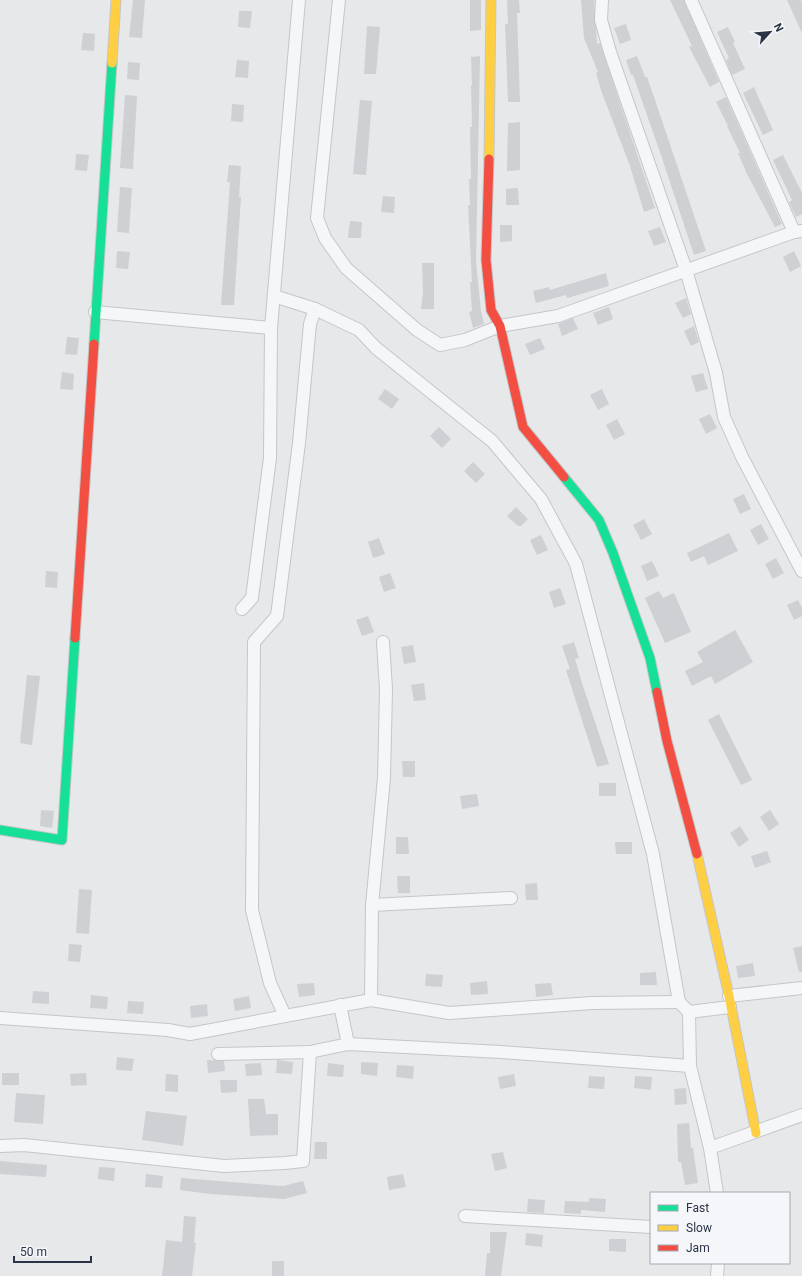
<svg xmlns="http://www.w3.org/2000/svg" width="802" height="1276" viewBox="0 0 802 1276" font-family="Roboto,sans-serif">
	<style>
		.building { fill: #ced0d3 }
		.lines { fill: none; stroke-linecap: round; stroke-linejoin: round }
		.street-casing { stroke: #c4c6c8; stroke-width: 14 }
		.fast-casing { stroke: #c4c6c8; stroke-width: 11 }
		.slow-casing { stroke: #c4c6c8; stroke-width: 11 }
		.jam-casing { stroke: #c4c6c8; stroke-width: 11 }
		.street { stroke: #f5f6f7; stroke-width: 12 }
		.fast { stroke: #16e098; stroke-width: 9 }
		.slow { stroke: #ffcf43; stroke-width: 9 }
		.jam { stroke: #f24e42; stroke-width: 9 }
	</style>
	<rect width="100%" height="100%" fill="#e6e8ea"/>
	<!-- building -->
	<g class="building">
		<path d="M133,0H145L142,38L129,37Z"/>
		<path d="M470,0H481V30L470,31Z"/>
		<path d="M507,0H519L520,13H517L520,102H508L505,24H508Z"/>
		<path d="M581,0H594L597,44L600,43L655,208L644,212L630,166L602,93L596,73L598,72L584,38Z"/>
		<path d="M670,0H684L719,82L710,87L689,47L692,46Z"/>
		<path d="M787,0H801L802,3V33Z"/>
		<path d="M239,11H252L250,28L238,27Z"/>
		<path d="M626,24L631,40L620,44L614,28Z"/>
		<path d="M367,26L380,27L376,74H364Z"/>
		<path d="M728,27L735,42L733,43L745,69L732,75L726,60L729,58L717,32Z"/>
		<path d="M83,33L95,34L94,51L81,50Z"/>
		<path d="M480,56L476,261L481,311L484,324L473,328L469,312L472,311L470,282H472L468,205H470L469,179H471L470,127H472L471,85H472L471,57Z"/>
		<path d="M637,56L645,77H647L654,97L706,251L694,255L662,158L633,75H631L626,60Z"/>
		<path d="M237,60L249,61L248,78L235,77Z"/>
		<path d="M128,62L140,63L139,80L127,79Z"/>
		<path d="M754,87L773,130L763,135L743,93Z"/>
		<path d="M125,95L137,96L133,169L120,168Z"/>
		<path d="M726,97L782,224L775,227L747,174L738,153H740L727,126H728L716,102Z"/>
		<path d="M360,100L372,101L366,175L353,174Z"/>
		<path d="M232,104L244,105L243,122L231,121Z"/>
		<path d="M520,122V170L507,171L508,123Z"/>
		<path d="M76,154L89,155L87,171L75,170Z"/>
		<path d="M783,155L802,193V214L796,217L789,202L792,200L773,160Z"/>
		<path d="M229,165L241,166L239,197H241L234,305H221L230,182H227Z"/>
		<path d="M120,187L132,188L129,233L117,232Z"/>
		<path d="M518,188L519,205H506V189Z"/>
		<path d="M383,196L395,197L394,213L381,212Z"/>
		<path d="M350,221L362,222L361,238H348Z"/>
		<path d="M500,225H512V241L500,242Z"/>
		<path d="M660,227L666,242L654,246L648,231Z"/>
		<path d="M117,251L130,252L128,269L116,268Z"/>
		<path d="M794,251L801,266L790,272L783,257Z"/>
		<path d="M422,263H434V309H421L423,292Z"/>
		<path d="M606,273L609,286L567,298L566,295L536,303L533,291L549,287L550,290Z"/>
		<path d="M686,298L691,314L683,318L675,303Z"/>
		<path d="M609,307L613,319L598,325L593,313Z"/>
		<path d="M573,318L578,329L562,336L558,324Z"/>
		<path d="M694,326L699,342L691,346L684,331Z"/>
		<path d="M67,337L79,338L77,355L65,354Z"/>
		<path d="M540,338L545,349L530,355L525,344Z"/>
		<path d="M62,372L74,374L73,390L60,389Z"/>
		<path d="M703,373L708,389L696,392L691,376Z"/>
		<path d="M385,389L399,399L392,409L378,399Z"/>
		<path d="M602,389L609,404L598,410L590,395Z"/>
		<path d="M710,414L717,428L706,434L699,419Z"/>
		<path d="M617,419L625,434L614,440L606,425Z"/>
		<path d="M439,427L451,439L442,448L430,436Z"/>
		<path d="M473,462L485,474L476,483L464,471Z"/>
		<path d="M744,494L751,509L740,514L733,499Z"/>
		<path d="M516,507L528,519L521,526H518L507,516Z"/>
		<path d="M644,519L652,534L641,540L633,525Z"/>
		<path d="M761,524L769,539L758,545L750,530Z"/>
		<path d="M729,533L738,551L708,565L704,556L691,562L687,553Z"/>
		<path d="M541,535L548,550L537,555L530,540Z"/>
		<path d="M379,538L385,554L373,558L368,542Z"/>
		<path d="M776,558L784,573L773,579L765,564Z"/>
		<path d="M652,561L659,576L647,581L641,566Z"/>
		<path d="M46,571L58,572L57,588L45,587Z"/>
		<path d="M390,573L396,588L384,592L379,577Z"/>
		<path d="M560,588L566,604L554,608L549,592Z"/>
		<path d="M659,591L663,598L674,593L691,632L665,643L645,598Z"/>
		<path d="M798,600L802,608V616L794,620L787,605Z"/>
		<path d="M368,616L374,632L362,636L356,620Z"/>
		<path d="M735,630L753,662L715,684L711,676L692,686L685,671L703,662L697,652Z"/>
		<path d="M574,642L579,658L575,659L582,683L609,764L597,767L566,670L570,669L562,646Z"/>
		<path d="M413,645L416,662L404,664L401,647Z"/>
		<path d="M27,675L40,676L32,745L20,743Z"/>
		<path d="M424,683L426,700L414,701L411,685Z"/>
		<path d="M719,714L752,780L741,785L708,720Z"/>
		<path d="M402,761H415V777H403Z"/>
		<rect x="599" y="783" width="17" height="13"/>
		<path d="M477,794L479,806L462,809L460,796Z"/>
		<path d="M41,810L54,811L52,828L40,826Z"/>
		<path d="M770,810L779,824L769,831L760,817Z"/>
		<path d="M740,826L749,840L739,847L730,833Z"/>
		<path d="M396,837H408L409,854H396Z"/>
		<path d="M615,842H632V854H616Z"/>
		<path d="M767,851L771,862L755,868L751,856Z"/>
		<path d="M397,876H410V893H398Z"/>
		<path d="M537,883L538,900H526L525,884Z"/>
		<path d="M79,889L92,890L89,934L76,933Z"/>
		<path d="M69,944L82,945L80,962L68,961Z"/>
		<path d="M802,946V972H799L793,948Z"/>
		<path d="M753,963L755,976L738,978L736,966Z"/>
		<path d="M656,972L657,985H640V973Z"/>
		<path d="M426,974L443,975L442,987L425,986Z"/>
		<path d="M487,981L488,994L471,995L470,983Z"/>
		<path d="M314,983L315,995L299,997L297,984Z"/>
		<path d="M551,983L553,995L536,997L535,984Z"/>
		<path d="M33,991L49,992V1004L32,1003Z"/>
		<path d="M91,995L108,997L107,1009L90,1008Z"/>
		<path d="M249,996L251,1008L235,1011L233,999Z"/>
		<path d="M128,1001L144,1002L143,1014L127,1013Z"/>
		<path d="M207,1004L208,1016L191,1018L190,1006Z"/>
		<path d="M117,1057L134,1059L132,1071L116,1070Z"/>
		<path d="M207,1060L224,1061L225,1071L208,1073Z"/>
		<path d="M277,1060L293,1062L292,1074L276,1073Z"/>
		<path d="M361,1062L378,1063L377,1076L361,1074Z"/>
		<path d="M261,1063L262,1075L246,1076L245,1064Z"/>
		<path d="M328,1063L344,1065L343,1077L327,1076Z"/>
		<path d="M397,1065L414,1066L413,1079L396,1077Z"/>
		<rect x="2" y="1073" width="17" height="12"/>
		<path d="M86,1073L87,1085L71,1086L70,1074Z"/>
		<path d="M166,1074L178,1075V1092L165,1091Z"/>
		<path d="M514,1074L516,1086L500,1089L498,1077Z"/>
		<path d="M589,1076L605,1077L604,1089L588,1088Z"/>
		<path d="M635,1076L652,1077L651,1090L634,1088Z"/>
		<path d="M220,1080H237V1092L221,1093Z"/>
		<path d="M686,1088L687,1104L675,1105L674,1089Z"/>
		<path d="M16,1093L45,1095L43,1124L14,1122Z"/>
		<path d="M248,1099H264L266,1114H278V1135L250,1136Z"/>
		<path d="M146,1111L187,1116L183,1146L142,1140Z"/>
		<path d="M689,1123L691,1148H693L698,1183L685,1185L681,1162H678L677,1124Z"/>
		<path d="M315,1142H327V1159H314Z"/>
		<path d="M503,1152L507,1168L495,1171L491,1154Z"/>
		<path d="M0,1161L47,1165L46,1177L0,1174Z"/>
		<path d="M99,1167L115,1168L114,1181L98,1179Z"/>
		<path d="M146,1174L163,1176L162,1188L145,1187Z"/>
		<path d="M403,1174L406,1187L389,1190L387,1177Z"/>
		<path d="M181,1178L283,1186L303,1181L307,1193L284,1199L210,1194L180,1190Z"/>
		<path d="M589,1198L606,1199L605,1212L581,1210V1214L564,1213L565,1201L589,1202Z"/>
		<path d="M528,1199L545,1200L544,1213L527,1212Z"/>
		<path d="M184,1216L196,1217L194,1243H196L192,1276H162L166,1240L182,1242Z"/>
		<path d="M490,1232H507L501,1276H485L487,1253H490Z"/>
		<path d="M526,1233L543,1235L542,1247L525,1245Z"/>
		<path d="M609,1239H626V1252L609,1251Z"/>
		<rect x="272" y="1261" width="12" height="15"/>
	</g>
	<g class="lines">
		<!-- street casing -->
		<g class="street-casing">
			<g id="street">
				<path d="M339,0L317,218L325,238L346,268L417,330L440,345L465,340L500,326L558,316L794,232L802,231"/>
				<path d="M602,0L601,20L610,52L686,270L716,373L724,417L742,457L802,571"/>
				<path d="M691,0L794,232"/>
				<path d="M274,296L315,309L359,330L376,348L492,441L541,499L576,564L653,854L679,1002L689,1012L690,1066L710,1148L717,1193"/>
				<path d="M95,312L271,328"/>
				<path d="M242,609L252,598L270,458L271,328L299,0"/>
				<path d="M372,905L511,898"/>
				<path d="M729,996L802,988"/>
				<path d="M371,1000L372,905L384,778L386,689L383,642"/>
				<path d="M340,1005L348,1044"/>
				<path d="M689,1012L730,1007"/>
				<path d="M285,1016L270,983L252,910L254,642L277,616L299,443L310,324L315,309"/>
				<path d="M0,1018L168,1030L190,1034L371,1000L449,1013L592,1003L679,1002"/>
				<path d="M218,1054L310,1052L348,1044L501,1052L690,1066"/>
				<path d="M0,1146L24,1145L224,1166L285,1163L303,1161L310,1052"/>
				<path d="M710,1148L802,1115"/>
				<path d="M465,1216L651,1227"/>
				<path d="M717,1276L718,1263"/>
			</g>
		</g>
		<!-- fast casing -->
		<g class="fast-casing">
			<g id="fast">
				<path d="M94,344L112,63"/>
				<path d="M564,477L599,520L613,553L650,658L657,692"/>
				<path d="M0,830L62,840L75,638"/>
			</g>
		</g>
		<!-- slow casing -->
		<g class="slow-casing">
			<g id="slow">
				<path d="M112,63L116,0"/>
				<path d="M489,159L491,0"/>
				<path d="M697,854L729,996L756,1133"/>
			</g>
		</g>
		<!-- jam casing -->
		<g class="jam-casing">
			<g id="jam">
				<path d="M489,159L486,260L491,310L500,326L523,427L564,477"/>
				<path d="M75,638L94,344"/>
				<path d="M657,692L667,741L697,854"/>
			</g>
		</g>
		<!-- street -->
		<use href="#street" class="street"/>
		<!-- fast -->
		<use href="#fast" class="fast"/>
		<!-- slow -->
		<use href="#slow" class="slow"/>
		<!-- jam -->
		<use href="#jam" class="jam"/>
	</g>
	<!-- legend -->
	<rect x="650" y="1192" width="140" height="72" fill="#f4f6f9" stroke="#a4a8b1"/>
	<rect x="658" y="1205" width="20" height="6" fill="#16e098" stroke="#a4a8b1"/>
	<text x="686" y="1212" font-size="12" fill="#2b3445">Fast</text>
	<rect x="658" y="1225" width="20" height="6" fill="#ffcf43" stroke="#a4a8b1"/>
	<text x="686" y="1232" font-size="12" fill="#2b3445">Slow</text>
	<rect x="658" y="1245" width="20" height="6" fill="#f24e42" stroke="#a4a8b1"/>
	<text x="686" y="1252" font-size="12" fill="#2b3445">Jam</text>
	<!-- north arrow -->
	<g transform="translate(770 32) rotate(63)" stroke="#f4f6f9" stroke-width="3" paint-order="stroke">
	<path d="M0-3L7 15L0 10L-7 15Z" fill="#2b3445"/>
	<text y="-6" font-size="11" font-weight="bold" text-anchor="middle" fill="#2b3445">N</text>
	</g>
	<!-- scale -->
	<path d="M14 1256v6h77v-6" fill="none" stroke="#2b3445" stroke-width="2"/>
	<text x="20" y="1256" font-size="12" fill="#2b3445" stroke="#f4f6f9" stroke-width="3" paint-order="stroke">50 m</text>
</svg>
